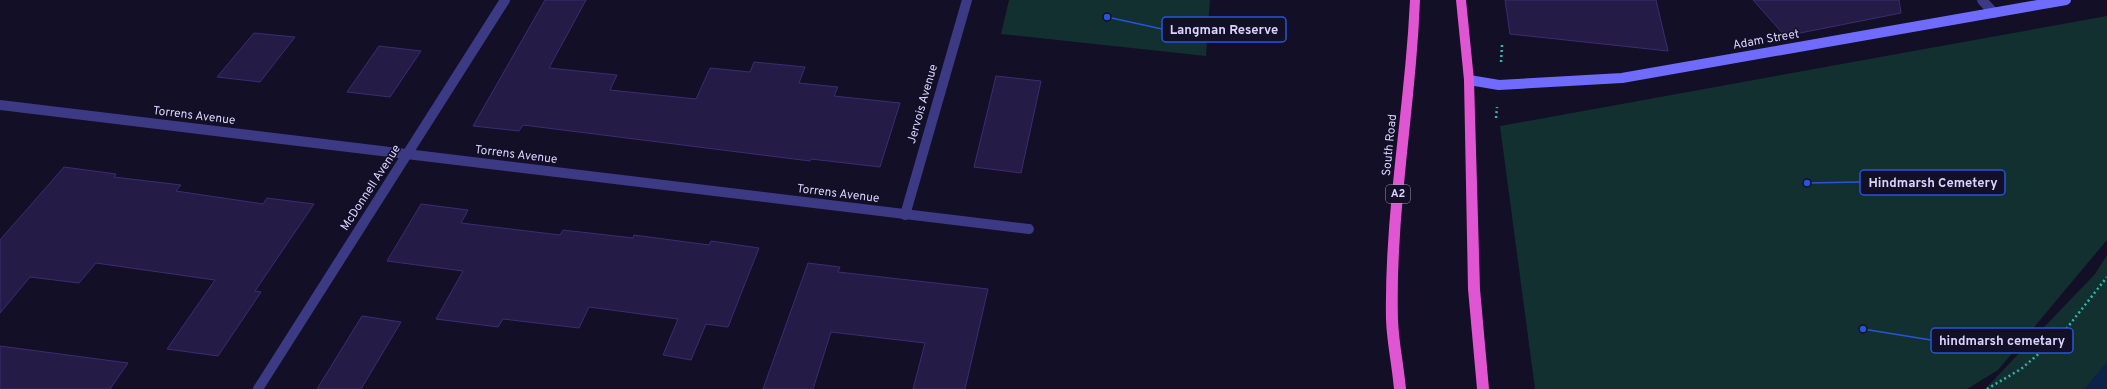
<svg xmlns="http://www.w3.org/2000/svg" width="2107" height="389" viewBox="0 0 2107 389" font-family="Overpass,sans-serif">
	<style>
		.green { fill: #12302f }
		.water { fill: #0c2248 }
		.building { fill: #241b47; stroke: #3b2d73 }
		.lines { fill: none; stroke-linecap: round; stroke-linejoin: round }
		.path { stroke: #2fb8b0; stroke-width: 2.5; stroke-dasharray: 2 3; stroke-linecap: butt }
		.minor { stroke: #3d3a85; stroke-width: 10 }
		.secondary { stroke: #6f6bff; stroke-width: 10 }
		.trunk { fill: #e055d1; fill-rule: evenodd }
		.labels { text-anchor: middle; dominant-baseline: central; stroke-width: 3; stroke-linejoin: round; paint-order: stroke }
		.shield { fill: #130f26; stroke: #9e99be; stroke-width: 1 }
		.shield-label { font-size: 11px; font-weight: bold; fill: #d9d4ff }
		.street-label { font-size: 12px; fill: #d9d4ff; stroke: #130f26 }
		.leader { fill: none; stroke: #2655da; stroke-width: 1.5 }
		.callout-dot { fill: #2655da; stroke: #130f26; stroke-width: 1.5 }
		.callout { fill: #130f26; stroke: #2655da; stroke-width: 1.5 }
		.callout-label { font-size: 13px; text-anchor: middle; font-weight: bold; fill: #d9d4ff }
	</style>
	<rect width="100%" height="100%" fill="#130f26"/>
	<!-- green -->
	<g class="green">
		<path d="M1009,0H1210L1206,56L1001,34Z"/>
		<path d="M2107,16V240L1998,370L1967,389H1535L1500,126Z"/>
		<path d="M2107,255V389H1985L2095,274Z"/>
	</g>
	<!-- water -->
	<path class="water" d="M2107,362V389H2084Z"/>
	<!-- building -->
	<g class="building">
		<path d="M545,0H586L549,68L617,75L610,90L696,99L710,68L750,72L754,62L805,67L799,83L838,87L834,96L900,103L880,167L811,159L810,161L523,125L519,131L473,126Z"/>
		<path d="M1505,0H1656L1668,51L1510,34Z"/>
		<path d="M1753,0H1899L1901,13L1785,36Z"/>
		<path d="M254,33L295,37L260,82L217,77Z"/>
		<path d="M379,46L421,51L390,97L347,92Z"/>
		<path d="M996,76L1041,81L1021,173L974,167Z"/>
		<path d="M64,167L116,174L114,177L181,185L176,191L263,204L267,198L314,204L255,291L261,292L218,356L167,349L215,280L96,263L79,283L30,277L0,313V240Z"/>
		<path d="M421,204L468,210L461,223L560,235L563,230L633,238L634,235L709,245L711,241L759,248L728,327L706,324L691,360L663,355L678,319L589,307L579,328L503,319L498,327L436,319L463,271L387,261Z"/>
		<path d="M808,263L840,267L838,272L988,289L965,389H913L925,343L831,332L813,389H763Z"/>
		<path d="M362,316L401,322L361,389H317Z"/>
		<path d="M0,346L128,363L110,389H0Z"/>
	</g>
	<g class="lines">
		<!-- path -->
		<g class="path">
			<path d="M1501,62L1502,45"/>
			<path d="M1496,118L1497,107"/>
			<path d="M1987,389L2021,369L2063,333L2107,277"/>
		</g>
		<!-- minor -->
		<g class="minor">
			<path d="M1982,0L1994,13"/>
			<path d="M0,105L1029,229"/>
			<path d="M905,215L967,0"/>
			<path d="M258,389L505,0"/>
		</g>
		<!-- secondary -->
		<path class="secondary" d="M1469,80L1499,85L1622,78L2066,0"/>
		<!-- trunk -->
		<g class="trunk">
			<path d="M1410,0H1420C1416,107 1395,213 1398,320C1399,343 1404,366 1406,389H1394C1392,366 1387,343 1386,320C1384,213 1405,107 1410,0Z"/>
			<path d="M1456,0H1466L1474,80L1480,289L1489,389H1477L1468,289L1464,80Z"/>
		</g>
	</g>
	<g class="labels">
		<!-- shield labels -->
		<rect class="shield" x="1386" y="185" width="24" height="18" rx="3"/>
		<g class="shield-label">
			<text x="1398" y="194">A2</text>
		</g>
		<!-- street labels -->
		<g class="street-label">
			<text transform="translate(1766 40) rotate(-10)">Adam Street</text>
			<text transform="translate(923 104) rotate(-74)">Jervois Avenue</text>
			<text transform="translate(194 116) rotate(7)">Torrens Avenue</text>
			<text transform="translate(1390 145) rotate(-84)">South Road</text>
			<text transform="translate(516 155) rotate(7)">Torrens Avenue</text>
			<text transform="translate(371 188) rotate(-57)">McDonnell Avenue</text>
			<text transform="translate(838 194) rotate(7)">Torrens Avenue</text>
		</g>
	</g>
	<!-- callouts -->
	<path class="leader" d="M1107 17L1162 29M1807 183L1860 182M1863 329L1931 340"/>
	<g class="callout-dot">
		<circle cx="1107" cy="17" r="4"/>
		<circle cx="1807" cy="183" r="4"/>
		<circle cx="1863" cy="329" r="4"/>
	</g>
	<g class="callout">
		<rect x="1162" y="17" width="124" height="25" rx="4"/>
		<rect x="1860" y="170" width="145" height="25" rx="4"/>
		<rect x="1931" y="328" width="142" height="25" rx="4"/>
	</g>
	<g class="callout-label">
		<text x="1224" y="34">Langman Reserve</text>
		<text x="1933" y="187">Hindmarsh Cemetery</text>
		<text x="2002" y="345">hindmarsh cemetary</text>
	</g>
</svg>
